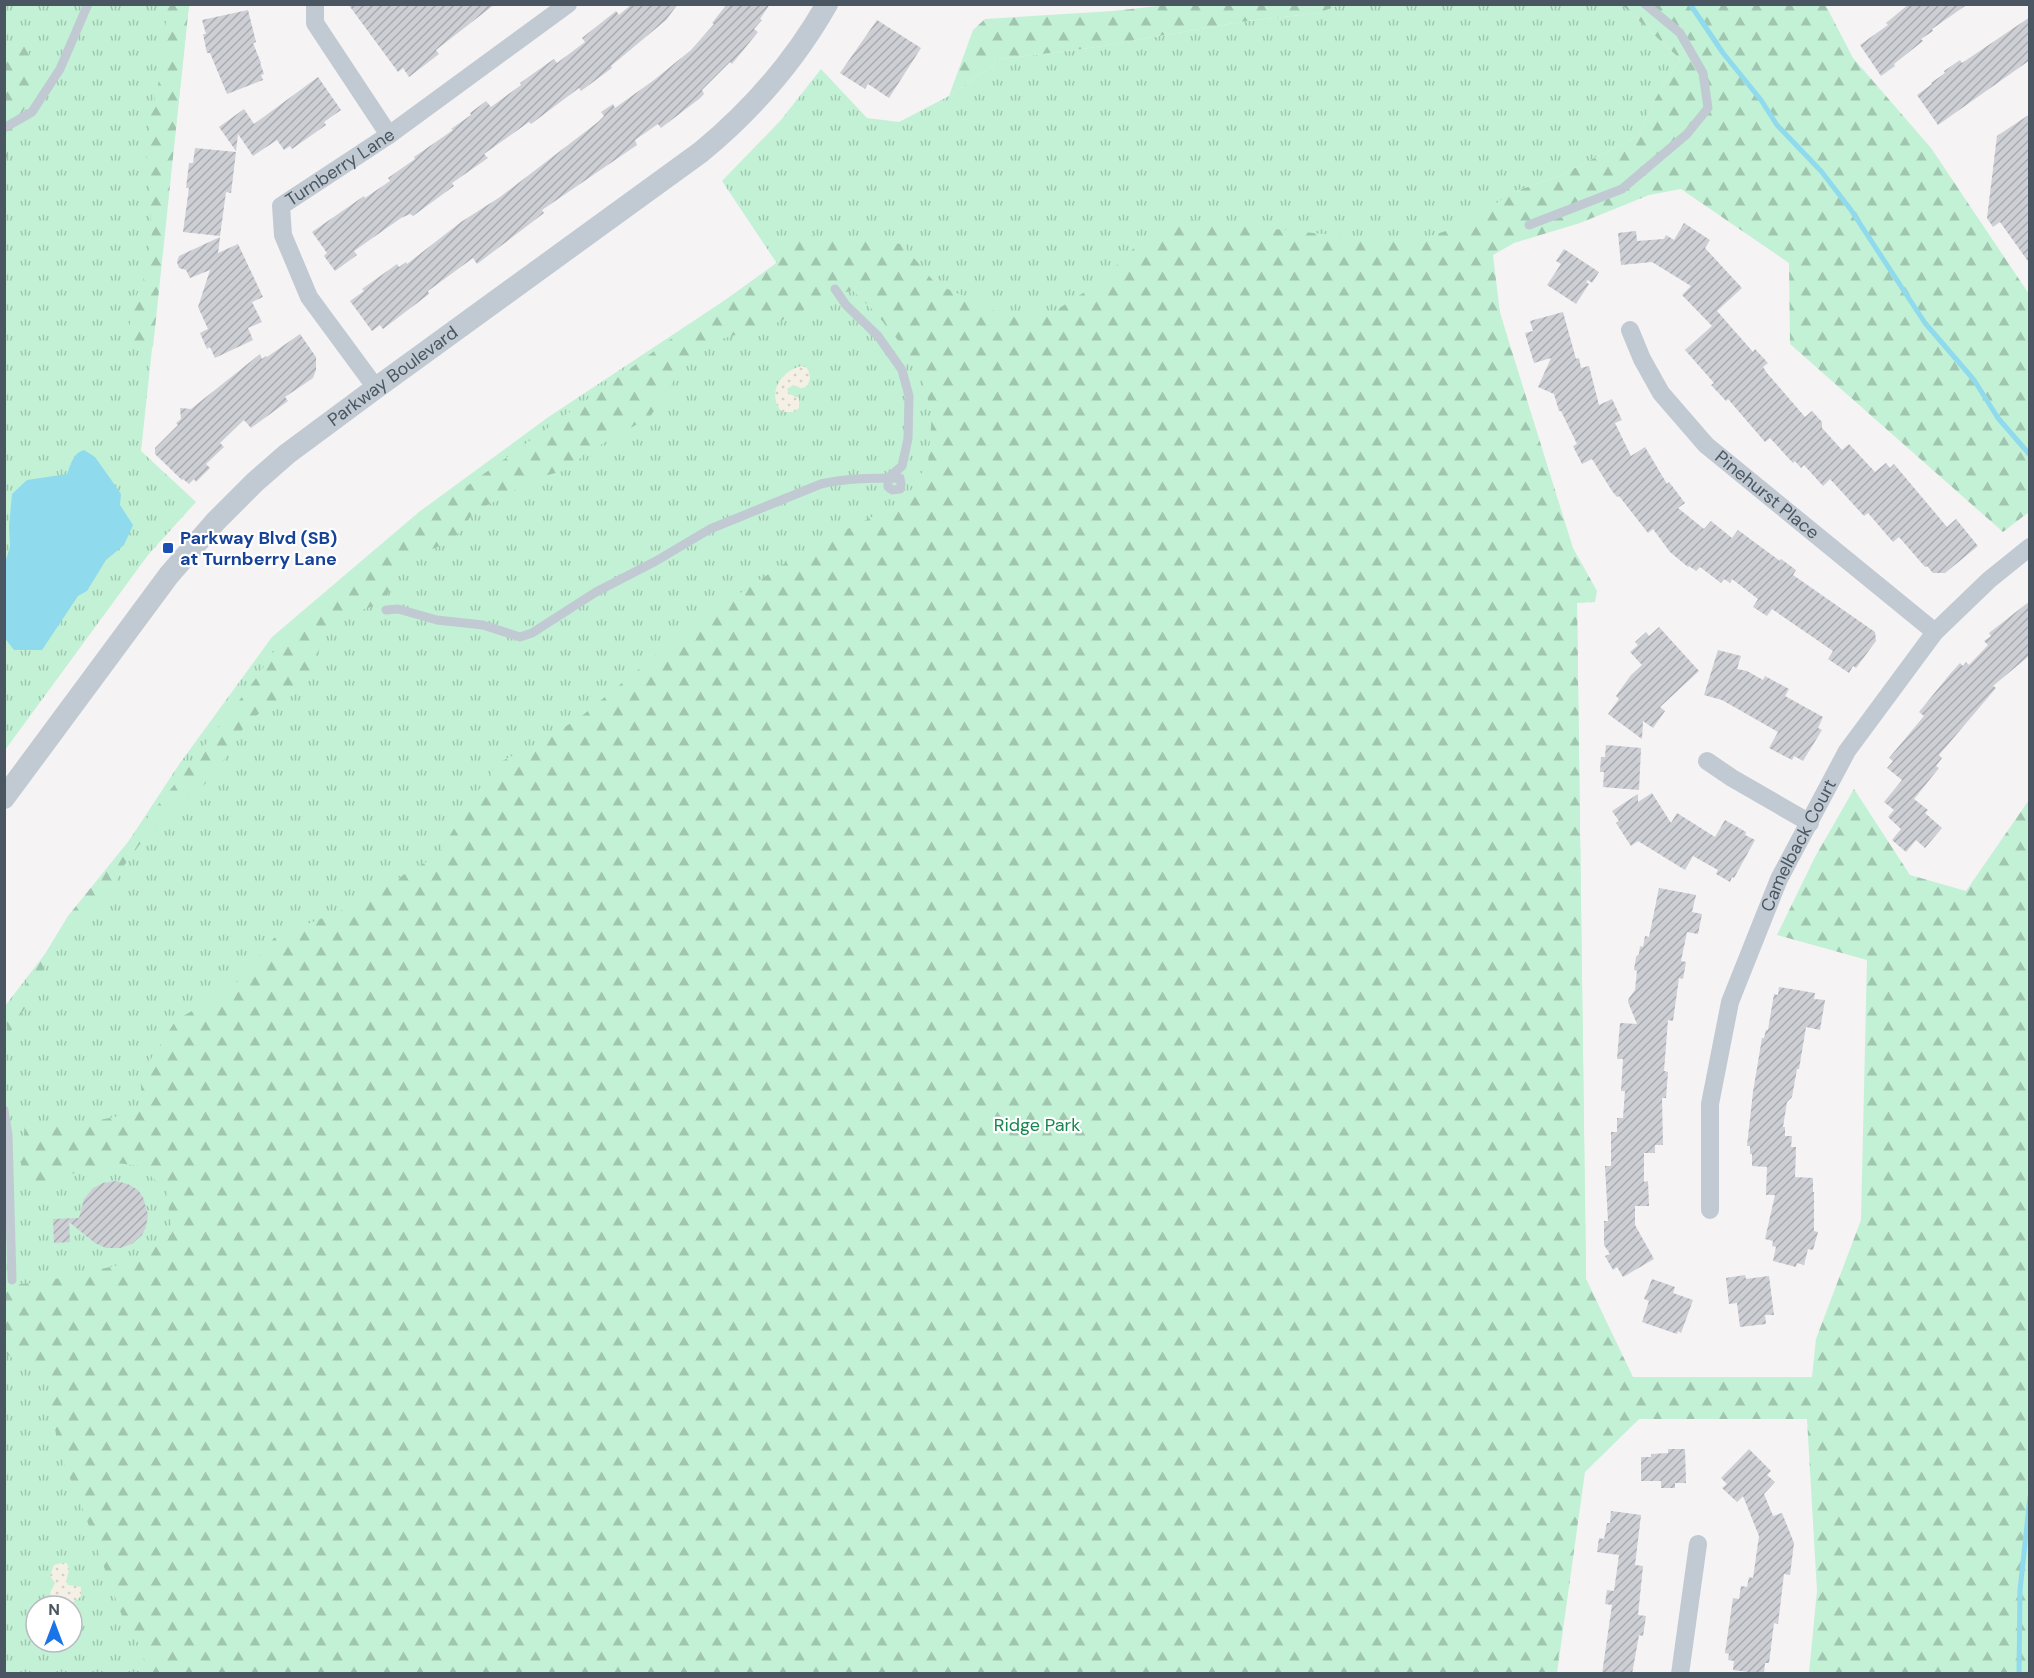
<svg xmlns="http://www.w3.org/2000/svg" width="2034" height="1678" viewBox="0 0 2034 1678" font-family="'DM Sans',sans-serif">
	<style>
		.grass { fill: url(#grass-tufts); fill-rule: evenodd }
		.forest { fill: url(#forest-firs) }
		.sand { fill: url(#sand-dots) }
		.water { fill: #90daee }
		.lines { fill: none; stroke-linecap: round; stroke-linejoin: round }
		.stream { stroke: #90daee; stroke-width: 5 }
		.building { fill: url(#building-hatch) }
		.service { stroke: #c1cad2; stroke-width: 9 }
		.minor { stroke: #c1cad2; stroke-width: 18 }
		.tertiary { stroke: #c1cad2; stroke-width: 22 }
		.transit-dot { fill: #1a4fb4; stroke: #fff; stroke-width: 2 }
		.labels { text-anchor: middle; dominant-baseline: central; stroke-width: 4.5; stroke-linejoin: round; paint-order: stroke }
		.street-label { font-size: 18px; fill: #4a5661; stroke: #fff }
		.transit-label { font-size: 18px; font-weight: bold; fill: #164399; stroke: #fff; text-anchor: start }
		.park-label { font-size: 18px; fill: #17864f; stroke: #fff }
	</style>
	<defs>
		<pattern id="grass-tufts" width="24" height="20" patternUnits="userSpaceOnUse" patternTransform="scale(1.5)"><rect width="24" height="20" fill="#c3f1d5"/><path d="M3 7l-1-3M5 7V3M7 7l1-3M15 17l-1-3M17 17v-4M19 17l1-3" fill="none" stroke="#a0c6b0"/></pattern>
		<pattern id="forest-firs" width="22" height="20" patternUnits="userSpaceOnUse" patternTransform="scale(1.5)"><rect width="22" height="20" fill="#c3f1d5"/><path d="M5 1l3.5 6h-7zM16 11l3.5 6h-7z" fill="#a0c6b0"/></pattern>
		<pattern id="sand-dots" width="8" height="8" patternUnits="userSpaceOnUse" patternTransform="scale(1.5)"><rect width="8" height="8" fill="#f5f0e5"/><path d="M2 2h.1M6 6h.1" fill="none" stroke="#d4d0c7" stroke-width="1.8" stroke-linecap="round"/></pattern>
		<pattern id="building-hatch" width="6" height="6" patternUnits="userSpaceOnUse" patternTransform="scale(1.5)"><rect width="6" height="6" fill="#cdcfd5"/><path d="M-1 1l2-2M0 6l6-6M5 7l2-2" fill="none" stroke="#a8abb0"/></pattern>
	</defs>
	<rect width="100%" height="100%" fill="#f5f3f3"/>
	<!-- grass -->
	<g class="grass">
		<path d="M1340,4L1622,5L1680,59L1654,101L1638,136L1557,177L1513,192L1483,248L1577,602L1586,1279L1633,1377H1812L1807,1419H1639L1585,1472L1557,1673H5V1006L111,868L180,763L272,637L419,512L547,418L778,265L722,181L781,120L821,69L867,118L899,122L949,96L1002,59L1090,48L1240,22L1318,13ZM36,1606H72V1642H36Z"/>
		<path d="M5,5H189L141,451L196,502L148,555L5,750Z"/>
	</g>
	<!-- forest -->
	<g class="forest">
		<path d="M1176,4L1340,5L1318,13L1240,22L1090,48L1002,59L949,96L973,30L985,19L1113,11Z"/>
		<path d="M1825,4L1853,58L1931,148L2029,294V512L2003,532L1790,344L1789,263L1681,189L1649,195L1580,223L1514,243L1493,255L1500,313L1573,548L1597,591L1595,602L1577,603L1586,1279L1632,1377H1812L1816,1339L1861,1220L1867,960L1777,935L1815,857L1854,789L1910,875L1966,891L2029,800V1673H1809L1817,1591L1807,1419H1639L1584,1472L1556,1673H146L142,1649L122,1616L82,1507L58,1450L49,1382L5,1353L4,1286L41,1282L138,1261L172,1233L166,1190L140,1166L117,1163L67,1175L31,1189L20,1180L25,1123L90,1122L143,1111L140,1076L176,1020L231,989L274,938L349,907L438,855L470,802L498,763L548,738L583,715L678,637L749,587L805,550L904,501L928,463L932,414L918,365L875,312L852,290L820,302L776,323L718,340L697,355L680,371L650,417L584,454L570,469L537,478L473,513L462,529L450,542L412,557L394,572L390,589L384,603L335,618L322,635L318,656L304,684L286,701L261,712L246,724L220,766L205,784L185,800L146,836L120,871L108,901L83,916L46,959L37,989L8,1035L6,1018L68,916L183,774L254,681L275,650L410,527L775,264L796,234L902,244L936,284L973,300L1006,317L1053,312L1099,283L1141,241L1180,219L1409,243L1464,225L1513,192L1557,177L1638,136L1654,101L1680,59L1622,5Z"/>
		<path d="M167,5H189L153,347H143L128,340L132,305L143,282L152,233L147,157L150,118L163,64Z"/>
		<path d="M25,44L35,69L28,98L5,162V52Z"/>
	</g>
	<!-- sand -->
	<g class="sand">
		<path d="M802,366L807,368C811,376 811,380 806,387L801,388L793,385L787,389L789,394L799,398V408L794,412H782C766,394 781,370 802,366Z"/>
		<path d="M61,1563H67L69,1570L66,1581L68,1585L81,1587V1596L77,1600L64,1606L57,1604L50,1593L55,1583L50,1576L54,1565Z"/>
	</g>
	<!-- water -->
	<path class="water" d="M84,450L95,457L112,481L121,494L120,505L133,525L124,545L106,560L87,591L78,596L42,650H14L4,637V566L10,547L9,527L12,494L27,480L67,474C71,464 73,453 84,450Z"/>
	<g class="lines">
		<!-- stream -->
		<g class="stream">
			<path d="M1690,4L1723,53L1761,100L1777,125L1821,171L1851,210L1925,323L1974,380L1998,418L2030,455"/>
			<path d="M2019,1674L2020,1590L2030,1497"/>
		</g>
	</g>
	<!-- building -->
	<g class="building">
		<path d="M348,4H495L436,50L439,54L409,77L403,68L398,72Z"/>
		<path d="M632,4H678L666,20L611,66L612,68L581,91L579,88L531,124L529,122L484,154L488,158L452,183L454,186L413,216L410,214L401,218L354,251L357,255L335,271L324,256L327,253L312,232L364,196L365,198L390,181L388,178L415,159L414,157L453,130L451,129L471,115L470,113L486,101L491,107L521,85L520,83L534,73L554,59L557,63L585,42L582,38L616,11L619,15Z"/>
		<path d="M727,4H770L760,19L762,20L754,29L758,32L732,64L730,62L702,90L704,94L699,99L661,128L658,124L635,140L637,145L542,210L544,213L477,264L473,258L428,291L429,294L383,329L380,325L372,331L350,301L364,291L362,289L397,264L399,267L406,262L407,264L461,222L500,197L598,122L604,116L601,112L613,104L615,108L654,80L691,50L714,24L712,23Z"/>
		<path d="M1909,4H1968L1932,29L1933,31L1921,39L1923,41L1894,64L1895,66L1881,76L1860,45L1888,25L1886,23Z"/>
		<path d="M248,10L256,42L253,43L261,63H260L264,74L261,75L263,80L227,94L210,53H207L203,34H206L202,20Z"/>
		<path d="M2030,17V60L1938,125L1917,95L1932,84L1931,83L1945,73L1944,71L1960,60L1962,63Z"/>
		<path d="M877,20L921,48L889,98L868,84L865,89L840,73Z"/>
		<path d="M318,77L341,110L324,122L326,125L292,149L290,146L284,150L277,140L253,156L238,134L236,151L219,127L244,109L254,124Z"/>
		<path d="M2030,114V264L2000,222L1993,227L1987,218L1997,136Z"/>
		<path d="M195,148L236,152L231,193L226,192L220,236L183,232L189,188H186L189,163H193Z"/>
		<path d="M1684,223L1710,240L1705,248L1742,288L1717,311L1753,352L1755,349L1768,363L1763,367L1767,373L1805,417L1812,411L1822,422V428L1842,450L1849,444L1875,472L1886,463L1890,468L1894,464L1947,527L1956,519L1978,546L1945,573H1933L1927,566L1925,567L1899,537L1893,542L1868,513L1864,516L1830,479L1823,486L1804,465L1801,468L1795,461L1793,463L1770,438L1765,442L1728,399L1726,401L1711,385L1714,383L1685,350L1712,326L1682,295L1691,286L1652,262L1621,265L1618,233L1636,231L1637,241L1664,239L1666,235L1674,240Z"/>
		<path d="M220,237L218,253L238,244L263,297L252,302L262,322L248,328L253,340L215,358L210,347L207,349L200,333L208,329L198,307L210,270L190,278L186,270L179,268L177,262L179,256Z"/>
		<path d="M1564,249L1599,272L1592,283L1588,280L1586,282L1589,284L1576,304L1547,285L1561,264L1556,261Z"/>
		<path d="M1563,312L1576,359L1579,358L1581,368L1589,366L1599,405L1612,399L1622,420L1615,423L1631,456L1645,447L1667,484L1669,482L1685,503L1678,508L1704,529L1711,521L1732,538L1738,530L1780,561L1781,559L1796,570L1793,575L1875,632L1876,641L1856,668L1853,666L1849,673L1828,659L1833,651L1772,609L1767,616L1753,607L1758,599L1732,579L1730,583L1724,579L1721,583L1700,567L1696,571L1689,566L1688,567L1670,552L1653,529L1648,533L1619,496L1617,497L1612,491L1592,459L1582,464L1573,446L1577,444L1561,411H1559L1554,394L1538,387L1551,358L1534,363L1525,333L1533,331L1530,321Z"/>
		<path d="M300,334L316,357V370L313,378L285,397L288,401L251,428L244,420L220,443L224,447L206,464L210,468L196,482L194,479L189,484L183,479L182,480L155,454V448L178,425L176,423L181,419L180,408L191,409L260,354L262,359L266,356L267,357Z"/>
		<path d="M2030,601V655L1993,686L1996,688L1939,755L1942,758L1936,766L1939,768L1914,799L1928,810L1925,813L1942,828L1925,848L1916,840L1906,852L1892,840L1901,829L1888,817L1894,810L1884,802L1902,780L1887,768L1893,761L1889,758L1924,716L1919,712L1950,674L1960,663L1963,666L1966,662L1969,665L1988,645L1984,641L1991,636L1989,633Z"/>
		<path d="M1659,627L1699,671L1660,707L1665,711L1653,728L1643,721L1642,739L1608,714L1619,699L1616,696L1631,675L1642,665L1630,652L1638,645L1635,642L1646,632L1649,636Z"/>
		<path d="M1718,650L1741,656L1737,669L1747,671L1763,680L1765,676L1789,689L1785,696L1823,717L1818,728L1822,730L1803,761L1794,756L1792,760L1769,748L1778,732L1722,700L1704,695Z"/>
		<path d="M1606,745L1641,748L1639,790L1603,787L1604,772H1600L1601,757H1605Z"/>
		<path d="M1652,793L1671,823L1677,813L1715,837L1725,820L1746,832L1745,835L1755,840L1734,878L1732,877L1730,882L1716,874L1718,870L1693,856L1685,870L1638,841L1631,846L1616,823L1619,821L1612,811L1638,794V802Z"/>
		<path d="M1659,888L1696,895L1692,912L1702,914L1698,934L1687,932L1681,961L1686,962L1683,979L1679,978L1673,1021L1668,1020L1664,1071L1668,1072L1666,1098H1662L1663,1145H1655V1153H1644V1182L1648,1181L1649,1206H1635V1225L1654,1259L1623,1277L1617,1267L1613,1270L1605,1256L1610,1254L1604,1245V1221H1608L1605,1166H1611V1132H1617V1118H1623L1625,1091H1621L1623,1059H1617L1620,1023L1637,1024L1628,1002L1629,998L1635,990L1637,971L1634,970L1636,957L1639,954L1640,946L1643,947L1645,936L1649,937Z"/>
		<path d="M1779,987L1815,993L1814,999L1825,1000L1820,1030L1806,1027L1799,1069H1797L1792,1097L1787,1102L1783,1127H1785V1136H1792L1791,1147H1796L1795,1177L1813,1178V1192H1814V1231L1818,1232L1813,1250L1808,1249L1804,1265L1797,1263L1796,1267L1773,1261L1776,1247L1772,1246L1773,1241L1765,1239L1775,1195H1766L1767,1167L1752,1166V1154H1750V1146H1747L1753,1092L1762,1038H1764L1766,1030H1768L1774,994L1778,995Z"/>
		<path d="M116,1181L128,1184L138,1190L143,1197L148,1215L146,1227L142,1235L132,1244L120,1248H106L95,1243L69,1222L70,1242L54,1243L53,1219L79,1218L84,1199L93,1188L103,1183Z"/>
		<path d="M1745,1275L1746,1279L1769,1276L1774,1315H1765L1766,1324L1740,1327L1737,1303L1729,1304L1726,1278Z"/>
		<path d="M1652,1279L1675,1287L1673,1293L1693,1300L1681,1333L1678,1331L1677,1334L1642,1322L1649,1301L1644,1299Z"/>
		<path d="M1668,1449H1685L1686,1483H1675V1488H1661V1481H1641V1457H1651V1454L1668,1453Z"/>
		<path d="M1749,1449L1771,1471L1767,1475L1775,1482L1764,1494L1773,1516L1782,1513L1794,1543L1790,1575L1784,1574L1778,1624L1774,1623L1769,1663H1765L1764,1674L1733,1670L1734,1661L1728,1660L1729,1654L1725,1653L1733,1598L1739,1599L1741,1586L1747,1587L1749,1577L1753,1578L1759,1536L1743,1496L1737,1502L1722,1488L1727,1484L1721,1478Z"/>
		<path d="M1611,1511L1641,1515L1635,1565L1643,1566L1638,1615L1646,1616L1643,1636L1639,1635L1632,1674H1602L1612,1605L1605,1604L1607,1590L1614,1591L1619,1555L1597,1552L1599,1538L1604,1539L1607,1523H1610Z"/>
	</g>
	<g class="lines">
		<!-- service -->
		<g class="service">
			<path d="M4,128L32,112L60,69L88,4"/>
			<path d="M1529,225L1622,189L1687,134L1708,108L1703,73L1680,33L1645,4"/>
			<path d="M386,610L398,609L437,620L483,625L520,637L532,633L596,592L656,561L710,529L821,484C846,478 874,478 900,478L901,484L900,489L892,490L888,487V478L902,466L908,439L909,396L902,370L878,336L846,305L835,289"/>
			<path d="M4,1110L8,1135L12,1280"/>
		</g>
		<!-- minor -->
		<g class="minor">
			<path d="M315,4V23L389,135"/>
			<path id="s1" d="M1630,330L1642,359L1661,393L1706,445L1935,632"/>
			<path id="s2" d="M376,388L309,297L283,235L281,206L389,135L568,4"/>
			<path d="M1707,761L1732,778L1810,823"/>
			<path id="s3" d="M1710,1210V1104L1730,1002L1779,879L1847,751L1935,632L1989,580L2030,547"/>
			<path d="M1680,1674L1698,1544"/>
		</g>
		<!-- tertiary -->
		<path class="tertiary" id="s4" d="M4,798L169,575L216,521L255,482L287,454L376,388L701,152C752,110 794,62 827,4"/>
	</g>
	<!-- markers -->
	<rect class="transit-dot" x="162" y="542" width="12" height="12" rx="3"/>
	<g class="labels">
		<!-- street labels -->
		<g class="street-label">
			<text stroke="none"><textPath href="#s2" startOffset="280">Turnberry Lane</textPath></text>
			<text stroke="none"><textPath href="#s4" startOffset="578">Parkway Boulevard</textPath></text>
			<text stroke="none"><textPath href="#s1" startOffset="218">Pinehurst Place</textPath></text>
			<text stroke="none"><textPath href="#s3" startOffset="381">Camelback Court</textPath></text>
		</g>
		<!-- transit labels -->
		<g class="transit-label">
			<text x="180" y="538">Parkway Blvd (SB)<tspan x="180" dy="21">at Turnberry Lane</tspan></text>
		</g>
		<!-- park labels -->
		<g class="park-label">
			<text x="1037" y="1125">Ridge Park</text>
		</g>
	</g>
	<!-- border -->
	<rect width="2034" height="1678" fill="none" stroke="#4a5661" stroke-width="12"/>
	<!-- north arrow -->
	<g transform="translate(54 1624)"><circle r="28" fill="#ffffff" stroke="#b7bbc0" stroke-width="1.5"/>
	<path d="M0-4.5L10 22L0 15L-10 22Z" fill="#1a73e8"/>
	<text y="-9" font-size="16" font-weight="bold" text-anchor="middle" fill="#4a5661">N</text>
	</g>
</svg>
